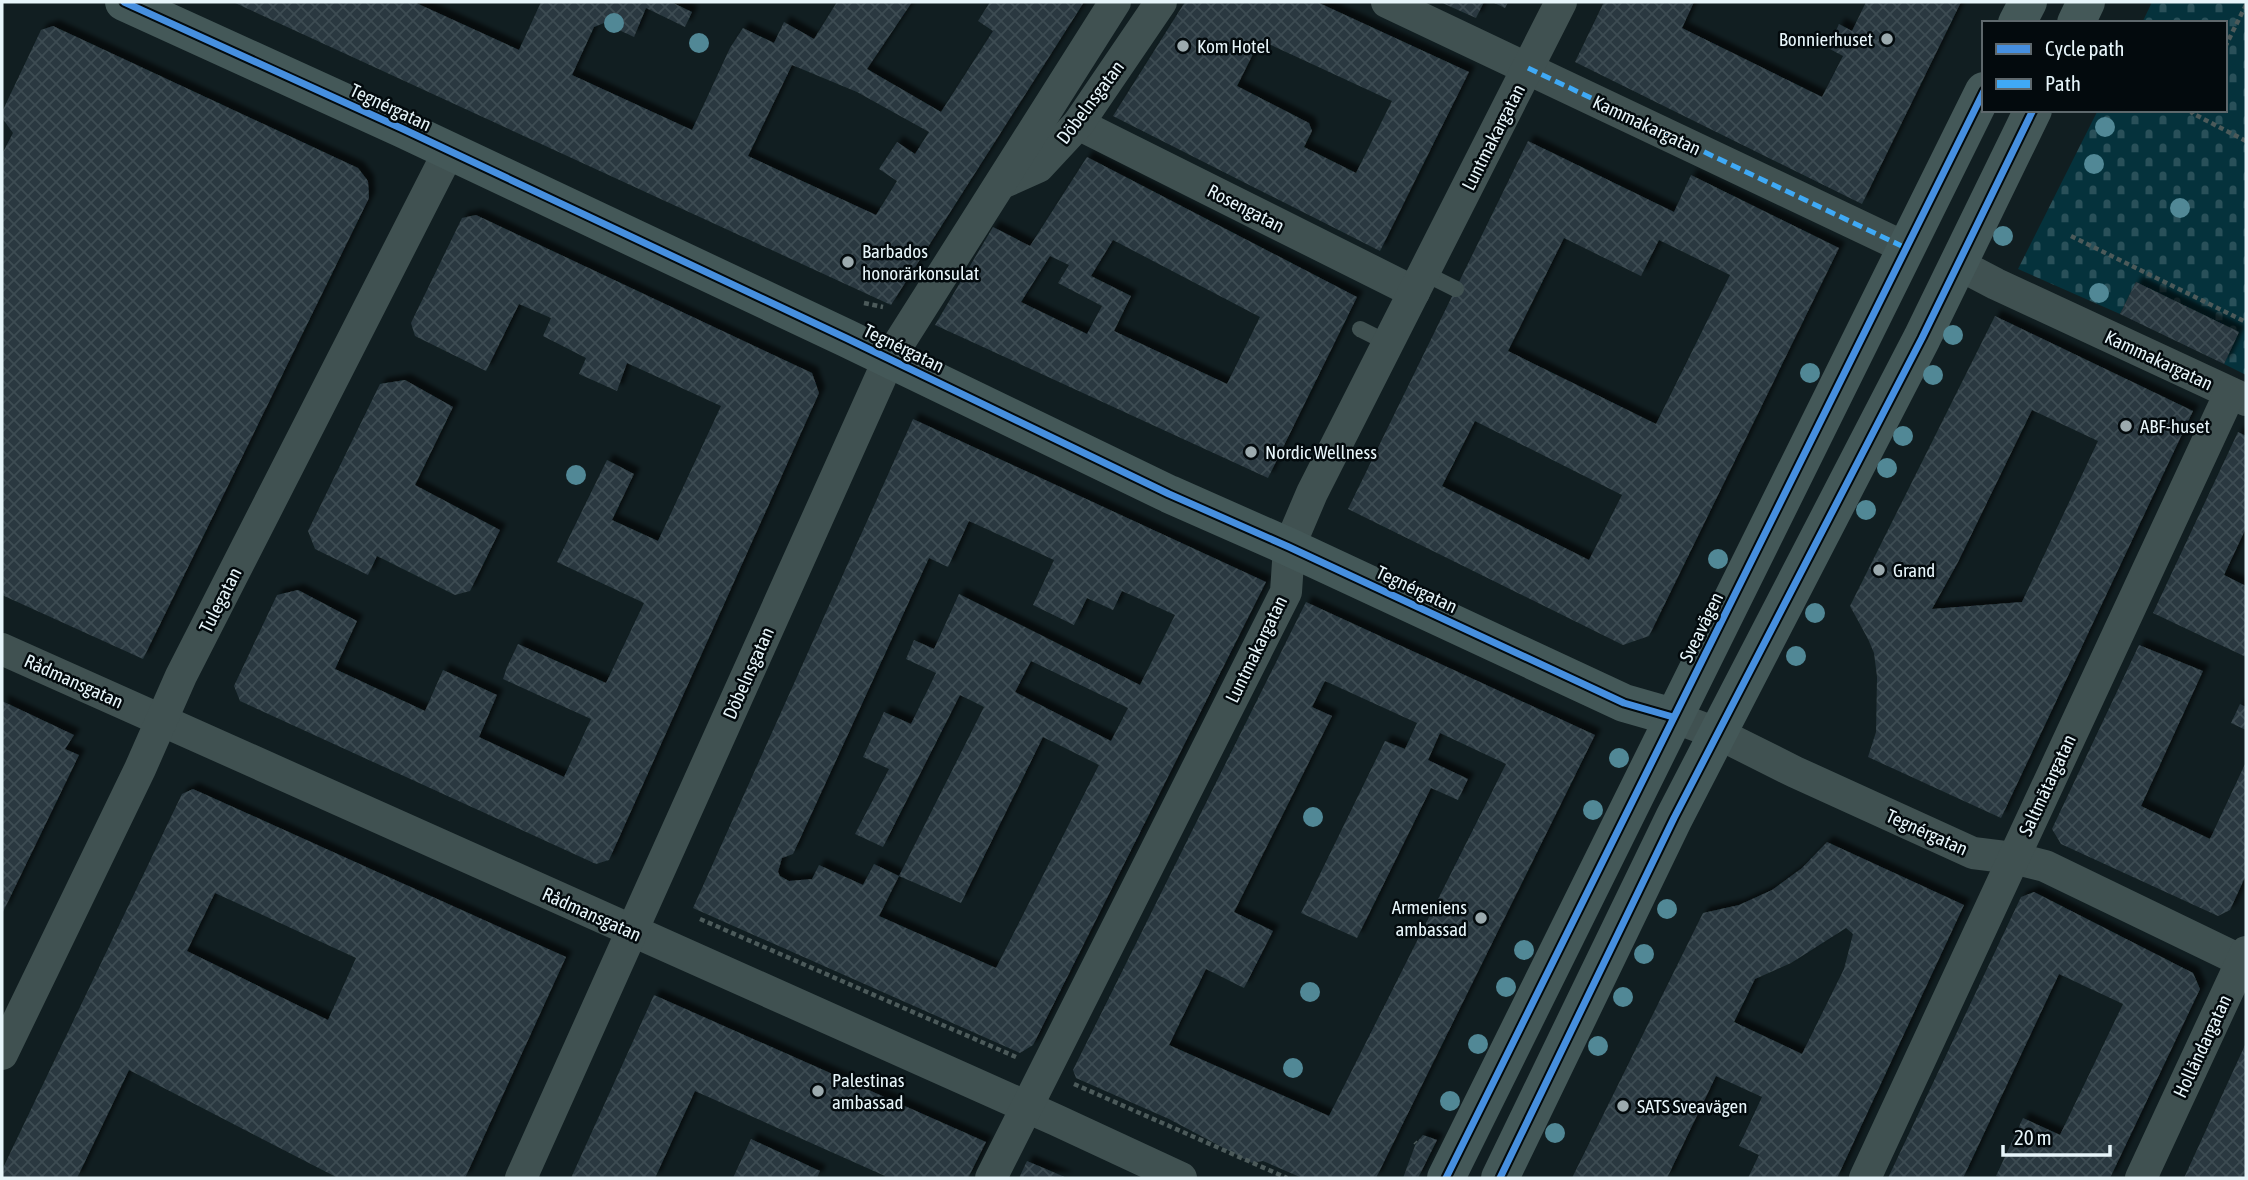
<svg xmlns="http://www.w3.org/2000/svg" width="2248" height="1180" viewBox="0 0 2248 1180" font-family="'Asap Condensed',sans-serif">
	<style>
		.cemetery { fill: url(#cemetery-stones) }
		.building { fill: url(#building-cross-hatch); fill-rule: evenodd; filter: url(#shadow) }
		.lines { fill: none; stroke-linecap: round; stroke-linejoin: round }
		.path { stroke: #4c5a5a; stroke-width: 4.5; stroke-dasharray: 5 3.5; stroke-linecap: butt }
		.lane { stroke: #405151; stroke-width: 16 }
		.street { stroke: #405151; stroke-width: 32 }
		.secondary { stroke: #445858; stroke-width: 38 }
		.quiet { stroke: #3fa9f5; stroke-width: 5; stroke-dasharray: 10 5; stroke-linecap: butt }
		.cycleway-casing { stroke: #030a0d; stroke-width: 11 }
		.cycleway { stroke: #468fdf; stroke-width: 7 }
		.tree { fill: #518896 }
		.poi-dot { fill: #9caaae; stroke: #030a0d; stroke-width: 2.5 }
		.labels { text-anchor: middle; dominant-baseline: central; stroke-width: 5; stroke-linejoin: round; paint-order: stroke }
		.poi-label { font-size: 19px; fill: #e7f5fa; stroke: #030a0d; text-anchor: start }
		.street-label { font-size: 19px; fill: #e7f5fa; stroke: #030a0d }
	</style>
	<defs>
		<pattern id="cemetery-stones" width="16" height="16" patternUnits="userSpaceOnUse" patternTransform="scale(1.75)"><rect width="16" height="16" fill="#05323c"/><path d="M2 7V4a2 2 0 0 1 4 0v3zM10 15v-3a2 2 0 0 1 4 0v3z" fill="#295059"/></pattern>
		<pattern id="building-cross-hatch" width="8" height="8" patternUnits="userSpaceOnUse" patternTransform="scale(1.75)"><rect width="8" height="8" fill="#29383f"/><path d="M0 0l8 8M0 8l8-8" fill="none" stroke="#3e4c52"/></pattern>
		<filter id="shadow"><feDropShadow dx="6" dy="-6" stdDeviation="2" flood-color="#0009"/></filter>
	</defs>
	<rect width="100%" height="100%" fill="#111e21"/>
	<!-- cemetery -->
	<path class="cemetery" d="M2152,2H2246V375L2224,364L2239,332L2136,282L2120,314L2018,269L2098,110H2225V23H2142Z"/>
	<!-- building -->
	<g class="building">
		<path d="M233,2H414L519,50L541,2H671L692,12L685,27L646,8L634,37L604,23L594,27L572,75L692,130L730,48L743,28L774,43L784,22L814,39L837,2H912L867,69L941,112L993,31L978,21L990,2H1084L891,305ZM792,65L857,92L929,132L915,154L897,142L879,169L897,181L876,215L748,156Z"/>
		<path d="M1185,2H1317L1469,72L1380,251L1113,116ZM1260,40L1392,101L1356,173L1304,147L1312,131L1309,123L1237,86Z"/>
		<path d="M1440,2H1484L1476,18Z"/>
		<path d="M1492,2H1508L1505,8Z"/>
		<path d="M1604,2H1694L1682,28L1822,97L1843,56L1828,48L1839,24L1852,31L1866,2H1961L1862,204L1575,62Z"/>
		<path d="M53,26L358,168L368,181L369,198L143,659L2,595V154L13,133L2,118V112L41,30Z"/>
		<path d="M1528,141L1674,212L1691,175L1839,248L1649,636L1623,645L1348,509ZM1564,238L1641,276L1659,240L1730,275L1656,424L1508,351ZM1475,421L1622,495L1589,560L1442,486Z"/>
		<path d="M1087,157L1357,297L1268,478L935,325L993,227L1030,246ZM1113,240L1260,317L1227,384L1114,331L1131,296L1091,276ZM1050,256L1069,265L1058,283L1102,306L1087,334L1021,302Z"/>
		<path d="M476,215L812,373L819,393L609,860L596,864L240,701L234,686L277,595L298,590L357,621L335,669L425,711L443,670L497,695L479,737L564,777L591,719L503,679L507,667L518,644L606,683L644,603L557,562L607,460L634,474L612,520L658,541L721,406L627,363L617,391L579,374L586,358L543,336L551,318L519,304L486,371L415,336L411,323L462,218Z"/>
		<path d="M2136,282L2239,332L2224,364L2120,314Z"/>
		<path d="M1995,316L2193,411L2001,818L1868,757L1876,732L1877,677L1874,653L1868,639L1850,606ZM2032,410L2098,441L2022,602L1932,609L1958,562Z"/>
		<path d="M405,380L453,407L415,485L500,530L470,591L455,595L377,556L368,575L315,549L308,531L380,384Z"/>
		<path d="M913,419L1266,582L1033,1045L1020,1053L693,908ZM969,521L1054,560L1033,605L1074,625L1087,598L1113,610L1122,591L1175,615L1140,685L959,594L934,649L914,640L906,659L936,673L911,724L884,712L863,757L889,769L855,834L883,847L960,695L984,707L899,876L961,903L1043,737L1099,765L996,968L879,916L899,876L874,864L863,885L819,865L812,879L789,881L780,876L778,872L782,858L793,854L929,558L948,567ZM1031,661L1128,708L1111,741L1015,692Z"/>
		<path d="M2238,432L2246,436V528L2224,575L2246,586V657L2153,613Z"/>
		<path d="M1306,602L1595,735L1376,1178H1302L1263,1161L1252,1163L1169,1119L1076,1078L1073,1070ZM1325,681L1417,723L1405,749L1385,741L1301,913L1357,938L1431,788L1458,800L1468,779L1428,760L1440,733L1506,764L1329,1116L1169,1045L1206,969L1244,988L1273,931L1234,912L1332,716L1312,707Z"/>
		<path d="M2139,645L2203,671L2141,806L2210,839L2246,762V875L2230,910L2218,916L2061,844L2052,829Z"/>
		<path d="M2,701L74,735L65,749L79,755L2,914Z"/>
		<path d="M2240,704L2246,707V730L2231,723Z"/>
		<path d="M193,789L566,957L465,1178H338L129,1070L77,1178H2V1170L182,794ZM215,893L356,958L328,1020L187,951Z"/>
		<path d="M1827,842L1964,905L1837,1178H1748L1759,1155L1739,1146L1762,1097L1716,1076L1667,1178H1572L1703,913L1739,905L1772,890L1802,868ZM1846,928L1853,934L1844,969L1802,1054L1734,1022L1755,979L1791,963Z"/>
		<path d="M2034,892L2193,973L2200,989L2110,1178H2002L1996,1176L2023,1118L2060,1135L2123,1004L2059,974L1963,1178H1888L2021,897Z"/>
		<path d="M654,995L986,1142L968,1178H884L885,1176L695,1091L655,1178H571Z"/>
		<path d="M2246,1043V1178H2184L2218,1104Z"/>
		<path d="M1423,1135L1437,1140L1418,1178H1403L1416,1143Z"/>
		<path d="M751,1139L820,1171L817,1178H733Z"/>
		<path d="M1027,1161L1067,1178H1019Z"/>
	</g>
	<g class="lines">
		<!-- path -->
		<g class="path">
			<path d="M2225,47L2246,5"/>
			<path d="M2194,110L2192,113L2246,141"/>
			<path d="M2071,236L2246,322"/>
			<path d="M864,303L883,307"/>
			<path d="M700,919L1016,1057"/>
			<path d="M1074,1084L1287,1178"/>
			<path d="M1415,1142L1416,1143"/>
		</g>
		<!-- lane -->
		<g class="lane">
			<path d="M1424,273L1456,289"/>
			<path d="M1360,329L1388,343"/>
		</g>
		<!-- street -->
		<g class="street">
			<path d="M1387,2L1906,248"/>
			<path d="M1078,124L1414,292"/>
			<path d="M1002,183L1038,167L1078,124L1161,2"/>
			<path d="M1958,264L1996,284L2246,400"/>
			<path d="M2,649L1056,1120L1181,1178"/>
			<path d="M1673,717L1719,734L1795,772L1973,853L2013,858L2045,866L2246,963"/>
			<path d="M2,1054L140,769L181,676L449,151"/>
			<path d="M521,1178L889,359L1115,2"/>
			<path d="M991,1178L1286,592L1289,547L1312,493L1561,2"/>
			<path d="M1865,1178L2230,393"/>
			<path d="M2141,1178L2246,952"/>
		</g>
		<!-- secondary -->
		<g class="secondary">
			<path d="M124,2L403,129L846,338L1169,494L1289,547L1624,703L1673,717"/>
			<path d="M2017,23L2028,2"/>
			<path d="M2076,23L2086,2"/>
			<path d="M1446,1178L1984,91"/>
			<path d="M1500,1178L1674,818L1922,338L2033,110"/>
		</g>
		<!-- quiet -->
		<path class="quiet" d="M1528,68L1906,248"/>
		<!-- cycleway casing -->
		<g class="cycleway-casing">
			<g id="cycleway">
				<path d="M124,2L403,129L846,338L1169,494L1289,547L1624,703L1673,717"/>
				<path d="M1446,1178L1984,91"/>
				<path d="M1500,1178L1674,818L1922,338L2033,110"/>
			</g>
		</g>
		<!-- cycleway -->
		<use href="#cycleway" class="cycleway"/>
	</g>
	<!-- trees -->
	<g class="tree">
		<circle cx="614" cy="23" r="10"/>
		<circle cx="699" cy="43" r="10"/>
		<circle cx="2105" cy="127" r="10"/>
		<circle cx="2094" cy="164" r="10"/>
		<circle cx="2180" cy="208" r="10"/>
		<circle cx="2003" cy="236" r="10"/>
		<circle cx="2099" cy="293" r="10"/>
		<circle cx="1953" cy="335" r="10"/>
		<circle cx="1810" cy="373" r="10"/>
		<circle cx="1933" cy="375" r="10"/>
		<circle cx="1903" cy="436" r="10"/>
		<circle cx="1887" cy="468" r="10"/>
		<circle cx="576" cy="475" r="10"/>
		<circle cx="1866" cy="510" r="10"/>
		<circle cx="1718" cy="559" r="10"/>
		<circle cx="1815" cy="613" r="10"/>
		<circle cx="1796" cy="656" r="10"/>
		<circle cx="1619" cy="758" r="10"/>
		<circle cx="1593" cy="810" r="10"/>
		<circle cx="1313" cy="817" r="10"/>
		<circle cx="1667" cy="909" r="10"/>
		<circle cx="1524" cy="950" r="10"/>
		<circle cx="1644" cy="954" r="10"/>
		<circle cx="1506" cy="987" r="10"/>
		<circle cx="1310" cy="992" r="10"/>
		<circle cx="1623" cy="997" r="10"/>
		<circle cx="1478" cy="1044" r="10"/>
		<circle cx="1598" cy="1046" r="10"/>
		<circle cx="1293" cy="1068" r="10"/>
		<circle cx="1450" cy="1101" r="10"/>
		<circle cx="1555" cy="1133" r="10"/>
	</g>
	<!-- markers -->
	<g class="poi-dot">
		<circle cx="1887" cy="39" r="7"/>
		<circle cx="1183" cy="46" r="7"/>
		<circle cx="848" cy="262" r="7"/>
		<circle cx="2126" cy="426" r="7"/>
		<circle cx="1251" cy="452" r="7"/>
		<circle cx="1879" cy="570" r="7"/>
		<circle cx="1481" cy="918" r="7"/>
		<circle cx="818" cy="1091" r="7"/>
		<circle cx="1623" cy="1106" r="7"/>
	</g>
	<g class="labels">
		<!-- poi labels -->
		<g class="poi-label">
			<text x="1873" y="39" text-anchor="end">Bonnierhuset</text>
			<text x="1197" y="46">Kom Hotel</text>
			<text x="862" y="251">Barbados<tspan x="862" dy="22">honorärkonsulat</tspan></text>
			<text x="2140" y="426">ABF-huset</text>
			<text x="1265" y="452">Nordic Wellness</text>
			<text x="1893" y="570">Grand</text>
			<text x="1467" y="907" text-anchor="end">Armeniens<tspan x="1467" dy="22">ambassad</tspan></text>
			<text x="832" y="1080">Palestinas<tspan x="832" dy="22">ambassad</tspan></text>
			<text x="1637" y="1106">SATS Sveavägen</text>
		</g>
		<!-- street labels -->
		<g class="street-label">
			<text transform="translate(1090 102) rotate(-53)">Döbelnsgatan</text>
			<text transform="translate(391 107) rotate(25)">Tegnérgatan</text>
			<text transform="translate(1647 125) rotate(25)">Kammakargatan</text>
			<text transform="translate(1493 137) rotate(-63)">Luntmakargatan</text>
			<text transform="translate(1246 208) rotate(27)">Rosengatan</text>
			<text transform="translate(904 348) rotate(26)">Tegnérgatan</text>
			<text transform="translate(2159 360) rotate(25)">Kammakargatan</text>
			<text transform="translate(1417 589) rotate(25)">Tegnérgatan</text>
			<text transform="translate(220 600) rotate(-63)">Tulegatan</text>
			<text transform="translate(1701 627) rotate(-64)">Sveavägen</text>
			<text transform="translate(1256 649) rotate(-64)">Luntmakargatan</text>
			<text transform="translate(748 673) rotate(-66)">Döbelnsgatan</text>
			<text transform="translate(74 681) rotate(24)">Rådmansgatan</text>
			<text transform="translate(2047 785) rotate(-65)">Saltmätargatan</text>
			<text transform="translate(1927 832) rotate(24)">Tegnérgatan</text>
			<text transform="translate(592 914) rotate(24)">Rådmansgatan</text>
			<text transform="translate(2202 1046) rotate(-65)">Holländargatan</text>
		</g>
	</g>
	<!-- border -->
	<rect width="2248" height="1180" fill="none" stroke="#e7f5fa" stroke-width="7"/>
	<!-- legend -->
	<rect x="1982" y="21" width="245" height="91" fill="#030a0d" stroke="#5e686c" stroke-width="2"/>
	<rect x="1996" y="44" width="35" height="10" fill="#468fdf" stroke="#5e686c" stroke-width="2"/>
	<text x="2045" y="56" font-size="21" fill="#e7f5fa">Cycle path</text>
	<rect x="1996" y="79" width="35" height="10" fill="#3fa9f5" stroke="#5e686c" stroke-width="2"/>
	<text x="2045" y="91" font-size="21" fill="#e7f5fa">Path</text>
	<!-- scale -->
	<path d="M2003 1145v10h107v-10" fill="none" stroke="#e7f5fa" stroke-width="3.5"/>
	<text x="2014" y="1145" font-size="21" fill="#e7f5fa" stroke="#030a0d" stroke-width="5" paint-order="stroke">20 m</text>
</svg>
